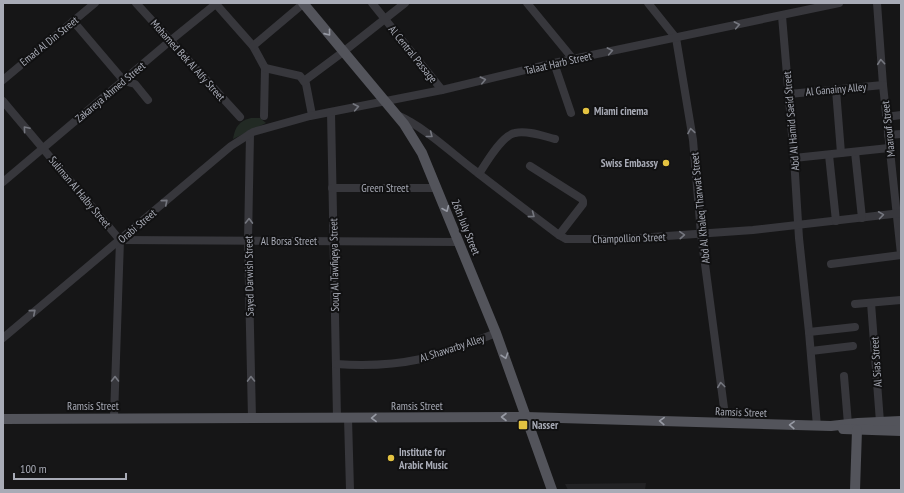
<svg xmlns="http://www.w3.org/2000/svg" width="904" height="493" viewBox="0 0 904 493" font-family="'PT Sans Narrow',sans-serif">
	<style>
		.built { fill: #222224 }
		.green { fill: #222a24 }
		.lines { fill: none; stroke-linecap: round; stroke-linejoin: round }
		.minor { stroke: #37373c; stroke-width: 8 }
		.major { stroke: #53545b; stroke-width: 10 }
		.oneway { stroke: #75777f }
		.oneway2 { stroke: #979aa4 }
		.poi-dot { fill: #e4c341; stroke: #111112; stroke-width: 1.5 }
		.labels { text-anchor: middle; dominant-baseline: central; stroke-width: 4; stroke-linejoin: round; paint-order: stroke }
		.street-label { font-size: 11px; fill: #a8abb6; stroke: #111112 }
		.poi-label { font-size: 11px; font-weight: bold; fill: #a8abb6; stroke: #111112; text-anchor: start }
	</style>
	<rect width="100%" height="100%" fill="#161617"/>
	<!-- built -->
	<path class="built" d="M646,483L645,490H568L565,484Z"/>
	<!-- green -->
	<path class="green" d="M251,118H260L266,123L233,139C235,127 239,121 251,118Z"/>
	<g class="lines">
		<!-- minor -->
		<g class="minor">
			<path d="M136,3L240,117"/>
			<path d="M215,3L253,46L265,68L264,116"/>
			<path d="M372,3L442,90"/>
			<path d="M527,3L573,59"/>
			<path d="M648,3L676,38L693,140L701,234L726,423"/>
			<path d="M877,3L883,85L901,254"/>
			<path d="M782,16L794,158L799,238L809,332L817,426"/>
			<path d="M73,21L124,81"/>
			<path d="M253,46L304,3"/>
			<path d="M554,63L571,113"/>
			<path d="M265,68L300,76L306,84L312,115"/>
			<path d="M3,80L95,3"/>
			<path d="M124,81L135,84L148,100"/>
			<path d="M304,81L343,52L405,3"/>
			<path d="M836,90L841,153"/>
			<path d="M789,94L883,85"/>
			<path d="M3,101L120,240L114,417"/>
			<path d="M331,112L337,418"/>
			<path d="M397,115C426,128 449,151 474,170C502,192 530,213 559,235L566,239H624L753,230L901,213"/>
			<path d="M886,117L901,115"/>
			<path d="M250,134L248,241L252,418"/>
			<path d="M888,135L901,134"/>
			<path d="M855,152L862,218"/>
			<path d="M829,155L836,221"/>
			<path d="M794,158L889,148"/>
			<path d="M530,166L582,199L583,201V204L559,235"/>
			<path d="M479,174C486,163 502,135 515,133C527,130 543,136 555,139"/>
			<path d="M3,182L170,41L217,3"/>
			<path d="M332,188H437"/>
			<path d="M120,240L459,242"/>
			<path d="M831,264L901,255"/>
			<path d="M871,303L880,422"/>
			<path d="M855,304L901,300"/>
			<path d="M809,332L855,327"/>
			<path d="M3,338L231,146L253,132L310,116L442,90L554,63L839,3"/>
			<path d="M811,351L853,346"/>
			<path d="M336,364C364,366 393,365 421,359C447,353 472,342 496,333"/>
			<path d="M844,376L848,424"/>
			<path d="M348,418L350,490"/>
		</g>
		<!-- major -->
		<g class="major">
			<path d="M303,3L404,124L422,153L496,333L552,490"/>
			<path d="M3,419L526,417L831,426L858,423L901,421"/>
			<path d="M843,429L901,431"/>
			<path d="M855,490L857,430"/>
		</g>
	</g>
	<!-- one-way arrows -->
	<defs><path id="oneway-chevron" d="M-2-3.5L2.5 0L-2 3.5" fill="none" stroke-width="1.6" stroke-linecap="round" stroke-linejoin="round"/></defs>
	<g class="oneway">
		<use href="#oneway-chevron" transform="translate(737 25) rotate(-11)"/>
		<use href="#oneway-chevron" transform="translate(610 51) rotate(-11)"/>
		<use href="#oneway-chevron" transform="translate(881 62) rotate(-95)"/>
		<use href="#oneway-chevron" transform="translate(483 80) rotate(-13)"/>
		<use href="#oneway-chevron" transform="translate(356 107) rotate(-11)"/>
		<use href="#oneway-chevron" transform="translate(26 129) rotate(-130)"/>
		<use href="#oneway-chevron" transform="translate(691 131) rotate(-99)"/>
		<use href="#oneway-chevron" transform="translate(430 135) rotate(38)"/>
		<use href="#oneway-chevron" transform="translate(165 202) rotate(-40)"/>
		<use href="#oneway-chevron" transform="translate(532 215) rotate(37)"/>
		<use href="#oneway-chevron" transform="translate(881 215) rotate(-8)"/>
		<use href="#oneway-chevron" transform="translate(249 221) rotate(-89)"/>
		<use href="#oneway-chevron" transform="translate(682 235) rotate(-4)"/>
		<use href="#oneway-chevron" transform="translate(33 312) rotate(-40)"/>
		<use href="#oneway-chevron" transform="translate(115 379) rotate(-90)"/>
		<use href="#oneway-chevron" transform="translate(251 379) rotate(-91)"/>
		<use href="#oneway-chevron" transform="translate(721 385) rotate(-97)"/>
	</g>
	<g class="oneway2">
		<use href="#oneway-chevron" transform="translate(328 33) rotate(51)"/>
		<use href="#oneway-chevron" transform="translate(446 209) rotate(67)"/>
		<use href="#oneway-chevron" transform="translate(505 356) rotate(71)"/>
		<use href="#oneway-chevron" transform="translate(504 417) rotate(180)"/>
		<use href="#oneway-chevron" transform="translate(374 418) rotate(179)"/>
		<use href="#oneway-chevron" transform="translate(662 421) rotate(-178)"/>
		<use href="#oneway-chevron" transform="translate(792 425) rotate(-178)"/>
	</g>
	<!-- markers -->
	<g class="poi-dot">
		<circle cx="586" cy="111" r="4"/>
		<circle cx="666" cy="163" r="4"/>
		<rect x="518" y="420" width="10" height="10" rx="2"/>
		<circle cx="391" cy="458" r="4"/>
	</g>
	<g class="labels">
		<!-- street labels -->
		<g class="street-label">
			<text transform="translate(49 41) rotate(-39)">Emad Al Din Street</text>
			<text transform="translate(413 54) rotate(51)">Al Central Passage</text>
			<text transform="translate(188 60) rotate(48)">Mohamed Bek Al Alfy Street</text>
			<text transform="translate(558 63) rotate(-13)">Talaat Harb Street</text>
			<text transform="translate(836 89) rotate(-5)">Al Ganainy Alley</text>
			<text transform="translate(110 92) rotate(-40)">Zakareya Ahmed Street</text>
			<text transform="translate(791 121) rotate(-95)">Abd Al Hamid Saeid Street</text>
			<text transform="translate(888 129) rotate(-96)">Maarouf Street</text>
			<text x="385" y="188">Green Street</text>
			<text transform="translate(80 192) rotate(50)">Suliman Al Halby Street</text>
			<text transform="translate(700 208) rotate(-96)">Abd Al Khaleq Tharwat Street</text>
			<text transform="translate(137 226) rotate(-40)">Orabi Street</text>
			<text transform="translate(466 227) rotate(68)">26th July Street</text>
			<text transform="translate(629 238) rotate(-2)">Champollion Street</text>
			<text x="289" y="241">Al Borsa Street</text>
			<text transform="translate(334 265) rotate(-91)">Souq Al Tawfiqeya Street</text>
			<text transform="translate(249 276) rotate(-91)">Sayed Darwish Street</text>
			<text transform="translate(452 348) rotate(-18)">Al Shawarby Alley</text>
			<text transform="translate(876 362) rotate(-94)">Al Sias Street</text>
			<text x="93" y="406">Ramsis Street</text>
			<text x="417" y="406">Ramsis Street</text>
			<text transform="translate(741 412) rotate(2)">Ramsis Street</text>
		</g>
		<!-- poi labels -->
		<g class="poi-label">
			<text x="594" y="111">Miami cinema</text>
			<text x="658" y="163" text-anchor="end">Swiss Embassy</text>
			<text x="532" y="425">Nasser</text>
			<text x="399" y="452">Institute for<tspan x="399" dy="13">Arabic Music</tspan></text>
		</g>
	</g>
	<!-- border -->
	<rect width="904" height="493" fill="none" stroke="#a8abb6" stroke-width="8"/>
	<!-- scale -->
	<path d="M14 473v6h112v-6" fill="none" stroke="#a8abb6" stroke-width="2"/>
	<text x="20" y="473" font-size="12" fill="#a8abb6" stroke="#111112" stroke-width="3" paint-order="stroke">100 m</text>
</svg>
